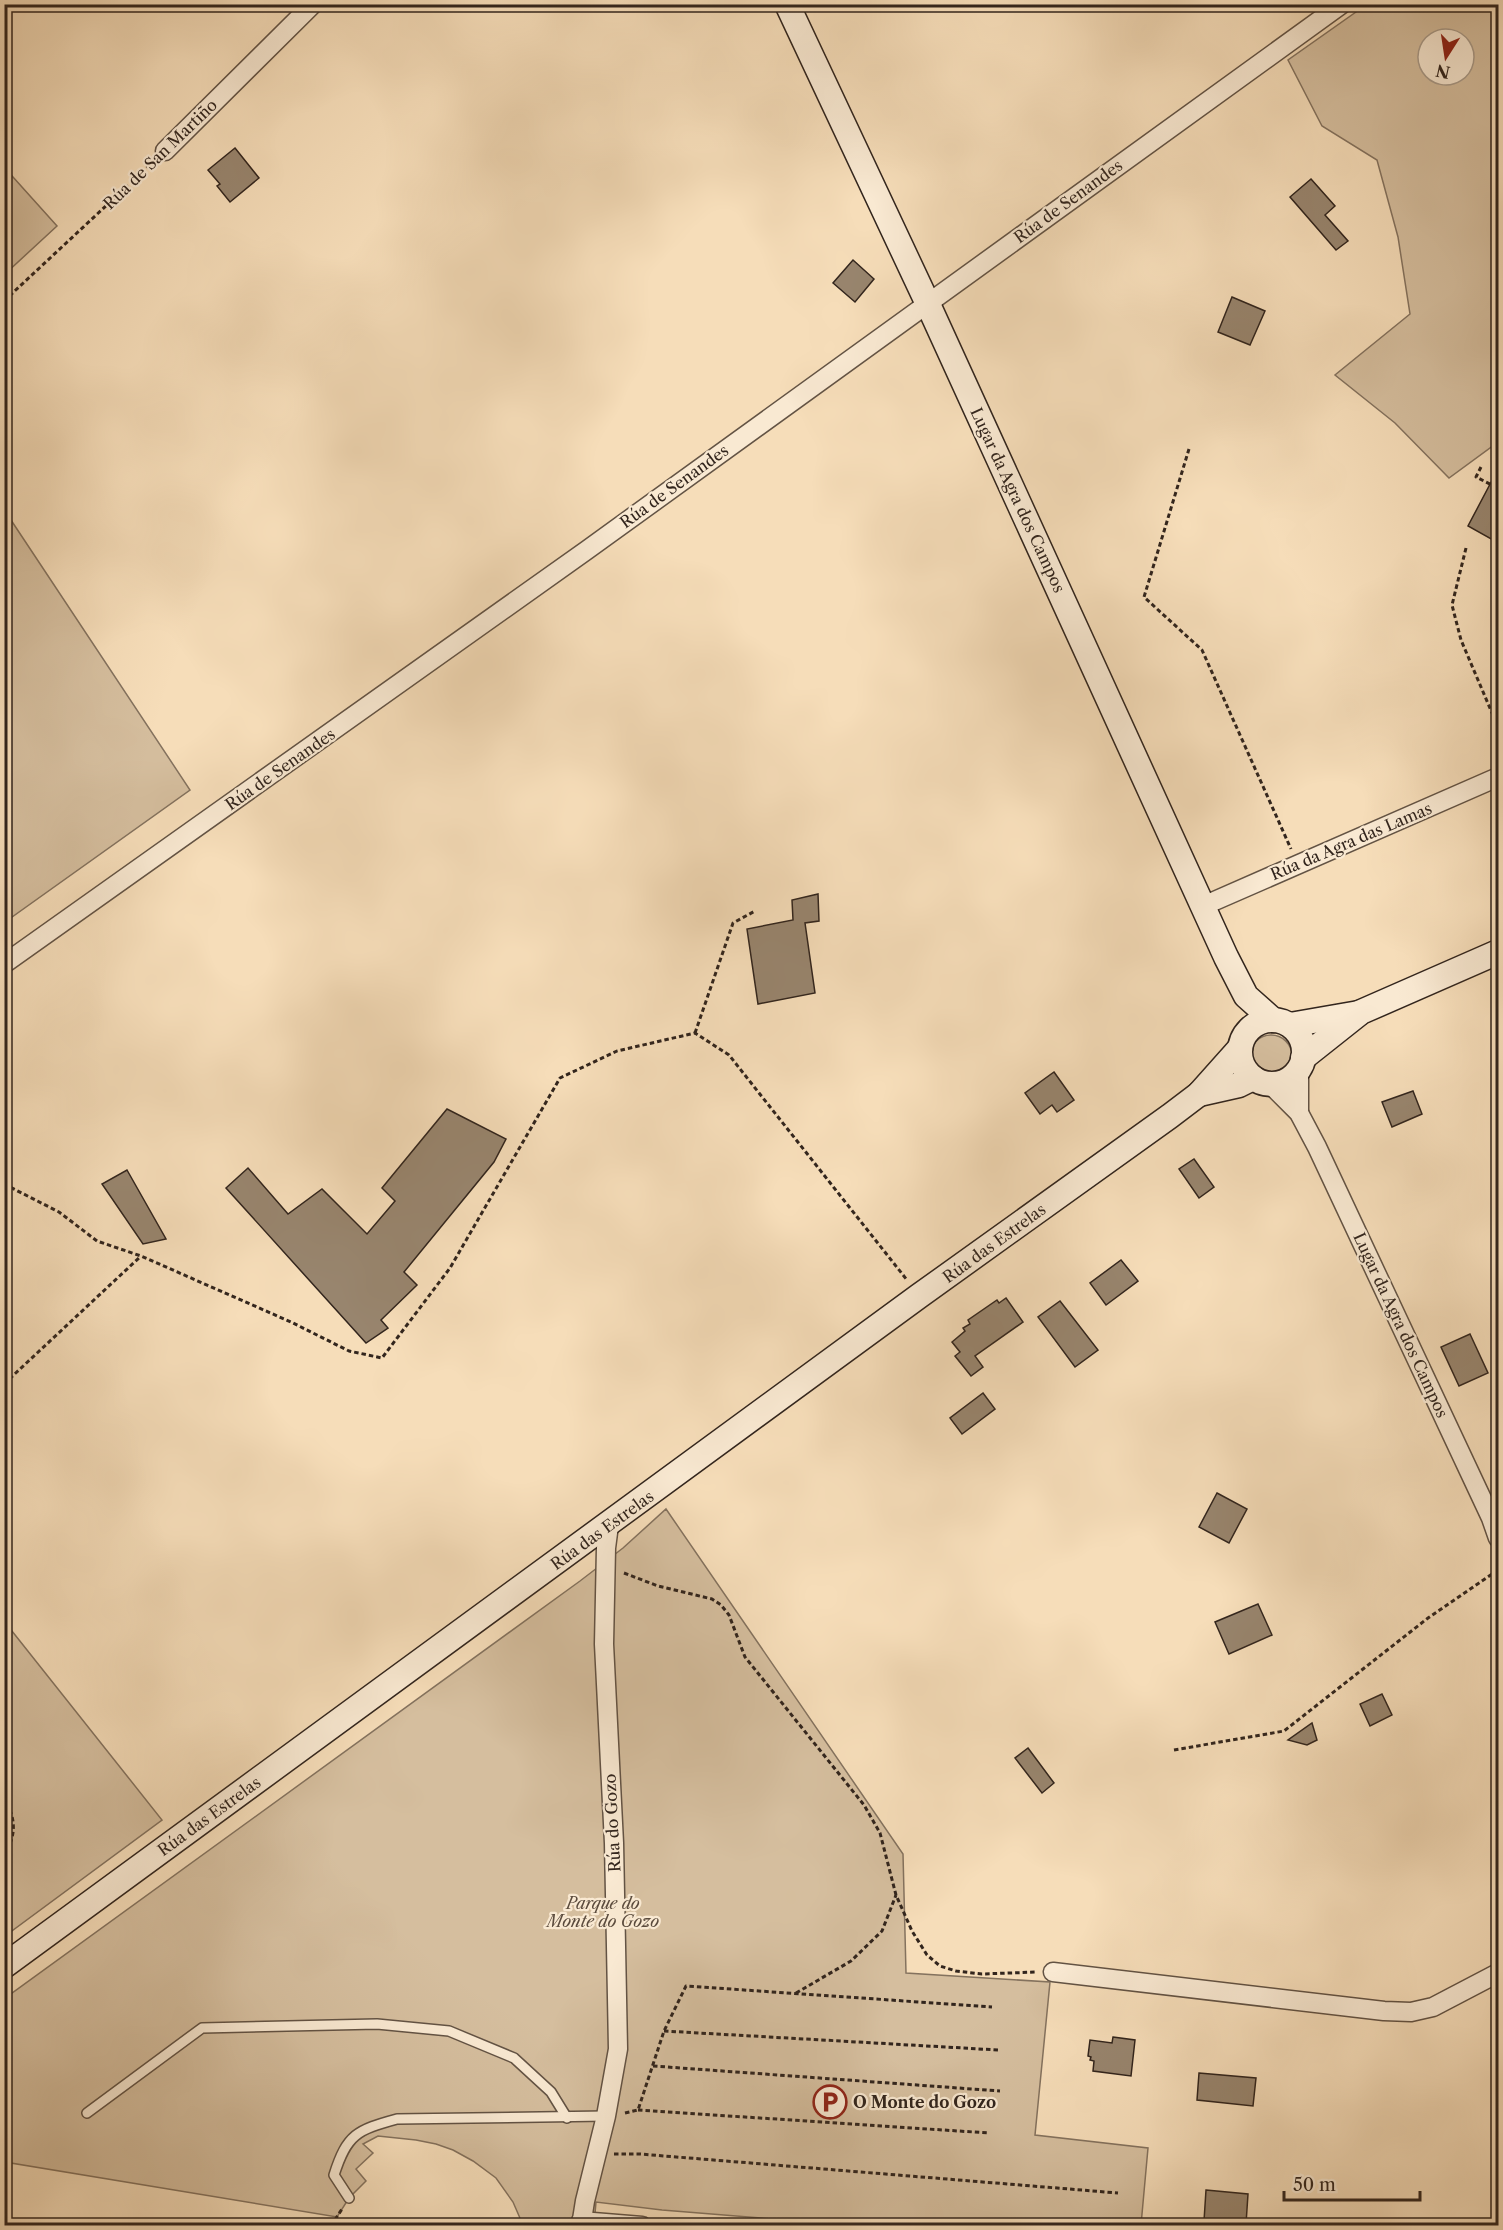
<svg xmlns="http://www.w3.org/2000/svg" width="1503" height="2230" viewBox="0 0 1503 2230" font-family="'Libre Caslon Text',serif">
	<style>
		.green { fill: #d5be9e; stroke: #84725e; stroke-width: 1.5; fill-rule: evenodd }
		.building { fill: #98856e; stroke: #32251d; stroke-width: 1.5 }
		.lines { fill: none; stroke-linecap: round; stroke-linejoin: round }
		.lane-casing { stroke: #635344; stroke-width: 12 }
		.street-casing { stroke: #635344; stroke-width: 21 }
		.secondary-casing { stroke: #32251d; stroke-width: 27 }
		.path { stroke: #32251d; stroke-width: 3; stroke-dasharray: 4.5 3; stroke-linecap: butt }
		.lane { stroke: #f9e9d2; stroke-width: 9 }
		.street { stroke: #f9e9d2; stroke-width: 18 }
		.secondary { stroke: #f9e9d2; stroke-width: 24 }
		.labels { text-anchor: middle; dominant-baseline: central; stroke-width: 4.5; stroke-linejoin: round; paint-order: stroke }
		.street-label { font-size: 16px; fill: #32251d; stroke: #f9e9d2 }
		.park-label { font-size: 16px; font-style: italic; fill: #5b4b3d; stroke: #f9e9d2 }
		.poi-label { font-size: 16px; font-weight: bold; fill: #32251d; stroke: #f9e9d2; text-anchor: start }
	</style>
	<rect width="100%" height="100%" fill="#f6ddb9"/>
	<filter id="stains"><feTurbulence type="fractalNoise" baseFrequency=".00333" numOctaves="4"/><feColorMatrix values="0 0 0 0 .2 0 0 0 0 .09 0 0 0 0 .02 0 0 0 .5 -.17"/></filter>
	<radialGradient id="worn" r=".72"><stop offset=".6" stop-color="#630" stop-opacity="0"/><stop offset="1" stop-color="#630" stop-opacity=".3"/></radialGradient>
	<!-- green -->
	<g class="green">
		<path d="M1366,5H1498V442L1449,478L1395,423L1335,375L1410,314L1398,237L1377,160L1322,126L1288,60ZM1428,39H1464V75H1428Z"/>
		<path d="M4,167L57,226L5,274H4Z"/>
		<path d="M5,511L190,790L5,922H4Z"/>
		<circle cx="1271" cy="1056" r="21"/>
		<path d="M666,1509L903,1854L906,1973L1050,1982L1035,2135L1148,2148L1141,2225H846L662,2210L596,2202L594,2225H523L513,2202L496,2178L473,2161L453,2150L436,2144L416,2140L378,2136L363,2144L373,2153L356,2169L366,2181L349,2198L337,2217L5,2162L4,1999L580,1581L623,1548Z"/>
		<path d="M4,1621L162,1820L5,1936H4Z"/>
	</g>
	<!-- building -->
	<g class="building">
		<path d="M235,148L259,178L230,202L217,186L220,184L208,170Z"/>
		<path d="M1311,179L1335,206L1325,215L1348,241L1336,250L1290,197Z"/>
		<path d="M853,260L874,279L855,302L833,283Z"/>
		<path d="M1232,297L1265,311L1250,345L1218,332Z"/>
		<path d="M1498,469V529L1493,540L1468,526Z"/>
		<path d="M818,894L819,921L805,923L815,993L758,1004L747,929L793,920L792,900Z"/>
		<path d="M1054,1072L1074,1100L1057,1112L1052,1105L1040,1114L1025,1093Z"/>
		<path d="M1413,1091L1422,1114L1392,1127L1382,1102Z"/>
		<path d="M447,1109L506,1139L494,1162L404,1272L417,1285L381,1320L388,1328L366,1343L226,1188L248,1168L288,1214L322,1189L367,1234L395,1201L382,1188Z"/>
		<path d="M1194,1159L1214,1187L1199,1198L1179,1169Z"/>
		<path d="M127,1170L166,1239L143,1244L102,1184Z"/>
		<path d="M1121,1260L1138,1281L1106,1305L1090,1283Z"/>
		<path d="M1006,1298L1023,1322L975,1356L983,1367L971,1376L955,1356L960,1352L952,1342L965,1331L963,1328L970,1324L968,1320L997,1300L999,1303Z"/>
		<path d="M1060,1301L1098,1350L1075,1367L1038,1317Z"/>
		<path d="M1470,1334L1488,1373L1459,1386L1441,1347Z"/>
		<path d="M983,1393L995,1409L962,1434L950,1418Z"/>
		<path d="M1217,1493L1247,1509L1229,1543L1199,1527Z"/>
		<path d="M1258,1604L1272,1635L1229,1654L1215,1622Z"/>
		<path d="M1382,1694L1392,1715L1370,1726L1360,1704Z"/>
		<path d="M1312,1723L1317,1740L1307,1745L1288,1740Z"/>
		<path d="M1028,1748L1054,1783L1042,1793L1015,1758Z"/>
		<path d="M1113,2037L1135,2040L1131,2076L1093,2071L1094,2061L1090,2060L1091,2057L1088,2056L1090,2040L1112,2043Z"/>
		<path d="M1199,2073L1256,2078L1253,2106L1197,2100Z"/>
		<path d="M1206,2190L1248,2194L1246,2224L1204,2221Z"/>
	</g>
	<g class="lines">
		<!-- lane casing -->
		<g class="lane-casing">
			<g id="lane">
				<path d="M87,2113L202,2028L377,2024L449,2031L514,2058L551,2092L567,2118"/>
				<path d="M349,2198L334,2175C347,2134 357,2130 397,2119L606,2116"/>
			</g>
		</g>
		<!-- street casing -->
		<g class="street-casing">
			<g id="street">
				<path d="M165,151L313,4"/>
				<path d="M1203,906L1498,777"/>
				<path d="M4,964L587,550L1342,4"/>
				<path d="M1269,1083L1299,1113L1317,1147L1491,1518L1498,1538"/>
				<path d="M1299,1113V1068"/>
				<path d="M1053,1972L1384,2011L1411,2012L1433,2007L1498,1973"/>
				<path d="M581,2221L642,2226"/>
				<path d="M581,2226L585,2201L606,2116L618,2049L614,1843L604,1644L606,1548L609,1525"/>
			</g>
		</g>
		<!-- secondary casing -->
		<g class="secondary-casing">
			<g id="secondary">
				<path d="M787,4L927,302L1226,957L1246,996L1273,1020"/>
				<circle cx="1272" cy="1052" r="32"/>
				<path d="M1290,1025L1359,1013"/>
				<path d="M1303,1058L1361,1012L1498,952"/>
				<path d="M1199,1094L1239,1085L1253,1078"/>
				<path d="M4,1966L919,1296L1170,1116L1199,1094L1240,1048"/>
			</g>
		</g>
		<!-- path -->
		<g class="path">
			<path d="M4,301L153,162"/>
			<path d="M1189,449L1144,597L1202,650L1291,849"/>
			<path d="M1481,467L1476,477L1498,488"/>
			<path d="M1466,548L1452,605L1461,640L1498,727"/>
			<path d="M695,1033L733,923L755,911"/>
			<path d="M4,1184L59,1212L97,1241L141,1256L291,1322L349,1351L382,1358L450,1268L560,1078L617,1051L695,1033L729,1055L907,1280"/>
			<path d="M4,1384L141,1256"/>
			<path d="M624,1573L658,1586L712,1599L721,1605L729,1615L745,1657L864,1805L880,1833L896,1895L912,1931L927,1955L940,1966L956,1971L982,1974L1037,1972"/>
			<path d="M1174,1750L1284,1731L1428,1618L1498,1570"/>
			<path d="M4,1796C16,1821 17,1832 4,1857"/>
			<path d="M796,1993L851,1961L882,1931L896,1895"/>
			<path d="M664,2031L998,2050"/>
			<path d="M653,2066L1000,2091"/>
			<path d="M638,2110L989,2133"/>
			<path d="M625,2113L638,2110L664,2031L686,1986L992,2007"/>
			<path d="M614,2154H640L1118,2193"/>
			<path d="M331,2226L342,2209"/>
		</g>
		<!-- lane -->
		<use href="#lane" class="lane"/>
		<!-- street -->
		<use href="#street" class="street"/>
		<!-- secondary -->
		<use href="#secondary" class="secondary"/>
	</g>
	<!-- icons -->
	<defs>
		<g id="parking-ring" transform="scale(1.725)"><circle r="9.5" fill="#f9e9d2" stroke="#8f2418" stroke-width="1.5"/><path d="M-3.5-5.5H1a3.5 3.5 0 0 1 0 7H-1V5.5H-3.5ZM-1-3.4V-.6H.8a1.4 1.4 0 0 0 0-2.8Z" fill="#8f2418"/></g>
	</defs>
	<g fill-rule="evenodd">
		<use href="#parking-ring" x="830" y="2102"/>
	</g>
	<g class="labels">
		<!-- street labels -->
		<g class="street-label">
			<text transform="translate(160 154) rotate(-44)">Rúa de San Martiño</text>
			<text transform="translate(1068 201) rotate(-36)">Rúa de Senandes</text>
			<text transform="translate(674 486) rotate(-36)">Rúa de Senandes</text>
			<text transform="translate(1018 500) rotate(65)">Lugar da Agra dos Campos</text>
			<text transform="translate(280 769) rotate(-35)">Rúa de Senandes</text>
			<text transform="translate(1351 841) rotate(-23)">Rúa da Agra das Lamas</text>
			<text transform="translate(994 1243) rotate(-36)">Rúa das Estrelas</text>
			<text transform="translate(1401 1325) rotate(65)">Lugar da Agra dos Campos</text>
			<text transform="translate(602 1530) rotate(-36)">Rúa das Estrelas</text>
			<text transform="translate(209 1816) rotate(-36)">Rúa das Estrelas</text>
			<text transform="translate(612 1823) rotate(-93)">Rúa do Gozo</text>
		</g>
		<!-- park labels -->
		<g class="park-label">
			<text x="603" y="1903">Parque do<tspan x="603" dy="18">Monte do Gozo</tspan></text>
		</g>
		<!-- poi labels -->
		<g class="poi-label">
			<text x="853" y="2102">O Monte do Gozo</text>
		</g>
	</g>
	<!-- margin -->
	<rect width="1503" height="2230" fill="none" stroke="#f6ddb9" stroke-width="24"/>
	<rect x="6" y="6" width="1491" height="2218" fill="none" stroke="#32251d" stroke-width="3"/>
	<rect x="12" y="12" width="1479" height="2206" fill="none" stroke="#32251d" stroke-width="1.5"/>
	<!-- north arrow -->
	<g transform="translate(1446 57) rotate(192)"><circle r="28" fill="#f9e9d2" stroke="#a99b8a" stroke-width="1.5"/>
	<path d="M0-4.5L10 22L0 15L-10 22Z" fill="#8f2418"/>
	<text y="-9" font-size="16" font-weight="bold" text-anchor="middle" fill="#32251d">N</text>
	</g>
	<!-- scale -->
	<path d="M1284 2191v9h136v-9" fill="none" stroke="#32251d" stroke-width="3"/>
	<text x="1293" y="2191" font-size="18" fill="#32251d" stroke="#f9e9d2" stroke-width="4.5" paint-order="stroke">50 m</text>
	<rect width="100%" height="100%" filter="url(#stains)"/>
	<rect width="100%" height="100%" fill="url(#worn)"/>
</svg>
